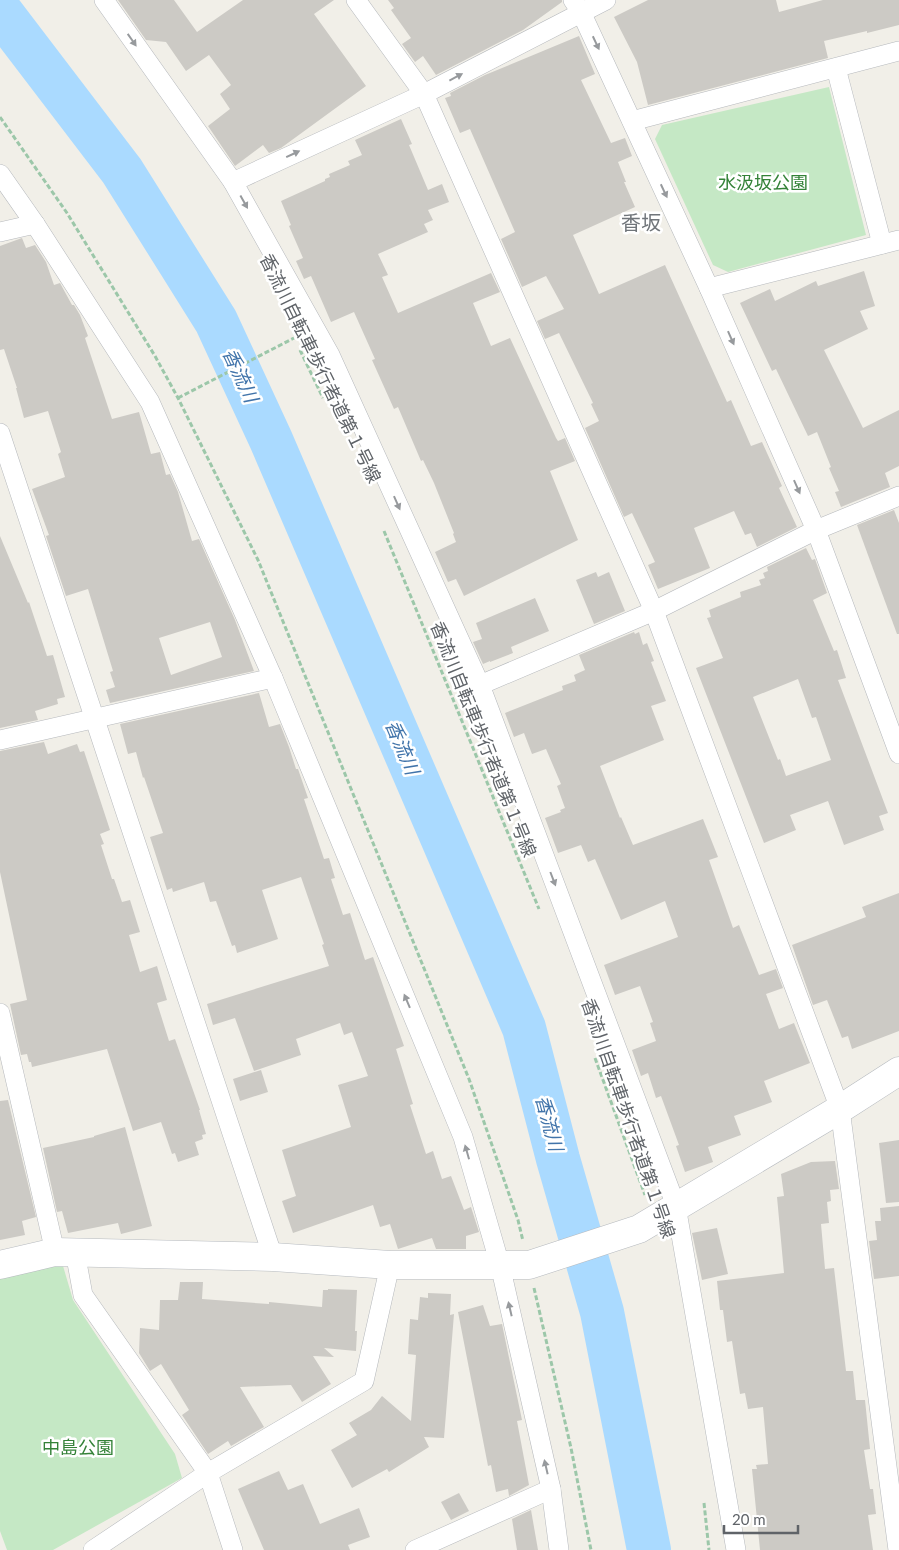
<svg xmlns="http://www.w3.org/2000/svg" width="899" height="1550" viewBox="0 0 899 1550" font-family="Lato,'Noto Sans JP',sans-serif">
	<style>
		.green { fill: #c5e8c5 }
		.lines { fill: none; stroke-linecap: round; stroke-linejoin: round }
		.river { stroke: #aadaff; stroke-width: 44 }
		.building { fill: #cccac5; fill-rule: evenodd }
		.street-casing { stroke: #b5b8bc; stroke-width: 20 }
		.secondary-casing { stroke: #b6babf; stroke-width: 29 }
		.path { stroke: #9cc7a9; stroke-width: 3; stroke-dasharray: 5 2.5; stroke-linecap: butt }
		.street { stroke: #fff; stroke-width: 19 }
		.secondary { stroke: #fff; stroke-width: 28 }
		.oneway { fill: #979a9d }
		.labels { text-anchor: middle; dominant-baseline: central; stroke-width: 5; stroke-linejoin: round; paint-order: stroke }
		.park-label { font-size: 18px; fill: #348238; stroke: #fff }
		.street-label { font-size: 18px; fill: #5f6368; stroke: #fff }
		.water-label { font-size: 19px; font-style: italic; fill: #4174aa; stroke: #fff }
		.quarter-label { font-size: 20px; fill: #70757a; stroke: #fff }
	</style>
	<rect width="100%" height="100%" fill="#f1efe8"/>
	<!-- green -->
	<g class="green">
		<path d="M829,87L866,235L728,272L713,265L655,139L662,125Z"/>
		<path d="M61,1259L73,1300L175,1454L182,1478L53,1550H7L0,1531V1276Z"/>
	</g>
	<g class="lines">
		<!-- river -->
		<path class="river" d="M0,11L122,171L216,321L271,440L524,1028L558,1159L602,1312L649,1550"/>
	</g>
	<!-- building -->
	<g class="building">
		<path d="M118,0H174L197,32L243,0H334L314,14L366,86L281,148L269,153L263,145L235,166L208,126L230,109L220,94L231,85L209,55L186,71L166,42L146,40Z"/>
		<path d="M388,0H562V2L523,30L436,75L423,56L415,62L402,44L411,38L391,10L394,8Z"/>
		<path d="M648,0H776L779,12L823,0H899V25L867,33V31L824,41L828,58L648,105L637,62L614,17Z"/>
		<path d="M579,36L595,74L581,80L611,143L625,138L632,156L618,162L626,182H624L635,207L573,235L599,294L665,265L727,402L731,400L751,446L762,442L782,486L779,488L797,527L757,547L751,533L745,535L734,511L694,528L710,568L658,589L648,565L655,562L632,513L624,517L585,428L599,421L591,404L593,403L559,333L545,339L537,321L564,309L546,276L522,287L501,239L515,232L470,129L460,133L445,98L451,96L450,93L485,75Z"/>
		<path d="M401,119L412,144L409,145L428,190L442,184L449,202L428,210L433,220L424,224L428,232L378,254L388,275L382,277L398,313L491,273L500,292L473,303L491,346L510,338L556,438L558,441L565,438L575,461L550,471L578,540L464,596L456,579L448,582L435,552L456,542L453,534L454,533L434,483L423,460L421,461L398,407L394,409L372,360L375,359L354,312L331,322L311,276L304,279L296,261L303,258L289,226L291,225L281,201L325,181V179L330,177L329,174L350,165L348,161L362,155L355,140Z"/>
		<path d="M22,238L26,248L35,245L46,262L54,285L60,283L72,305H74L80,315L88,336L85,338L112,419L139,412L151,454L160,452L166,475L170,474L178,492L192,541L199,539L235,620L254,671L110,703L106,690L115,687L110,672L113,671L88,589L66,596L46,536L49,535L32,489L65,477L58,454L61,452L48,411L24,418L16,388H17L4,349L0,350V246ZM210,622L222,657L171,675L159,638Z"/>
		<path d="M864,271L875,306L860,311L868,329L824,350L863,428L899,410V466L885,473L890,487L841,507L835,492L839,491L829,468L831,467L817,432L808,436L776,369L772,371L740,303L770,289L775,301L816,281L818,286Z"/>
		<path d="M894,510L899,523V634H897L857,525Z"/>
		<path d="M0,536L28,603L29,602L47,656L53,655L65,697L57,699L58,704L35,711L38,720L0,728Z"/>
		<path d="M806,548L812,560L815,559L827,593L813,600L834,651L837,650L846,678L838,680L888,813L879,816L884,830L844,845L828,801L790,815L796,830L764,843L696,668L723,658L707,618L711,617L709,610L741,597L740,592L761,585L759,580L765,578L763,573L768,571L767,567ZM798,679L812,718L816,717L831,760L786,776L780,759L778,760L753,697Z"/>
		<path d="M596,572L598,577L609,572L625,611L594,624L576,580Z"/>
		<path d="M535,598L549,631L511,647L513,653L490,662V661L483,664L473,642L482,639L476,623Z"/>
		<path d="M634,632L635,634L639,632L643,645L647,643L654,661L651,662L666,701L651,706L664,740L600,766L620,818L621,817L633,845L703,819L718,857L709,860L733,928L739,925L759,975L776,969L783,988L766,994L779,1029L794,1023L810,1063L764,1081L772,1102L734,1116L741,1135L708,1147L713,1162L685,1172L676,1146L679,1145L661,1096L656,1098L648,1073L641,1076L632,1050L656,1041L650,1023L653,1022L640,986L615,995L604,965L678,937L665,901L621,920L595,859L588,862L581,845L558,853L545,818L561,812L560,810L565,808L557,786L561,784L546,749L532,754L524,733L514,737L505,713L563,690L562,686L576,681L574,675L585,670L579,655Z"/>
		<path d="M259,693L269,727L280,724L289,747L296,769H298L308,798L304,799L324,859L329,858L335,878L331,879L343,915L350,913L365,960L373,957L404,1046L396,1049L413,1104L410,1105L426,1154L433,1151L442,1179L451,1176L464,1210L471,1207L479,1232L466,1236V1249H436L432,1238L398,1249L390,1224L380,1227L373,1205L293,1233L282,1201L296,1196L282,1150L351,1127L338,1085L368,1076L352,1032L344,1035L340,1023L296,1039L301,1055L254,1071L235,1018L213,1025L207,1004L329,966L322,945L324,944L301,877L262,890L278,939L237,953L235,945L232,946L216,901L210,902L204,882L173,892L172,888L167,890L150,837L163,833L144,777L143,778L136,752L128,754L120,724Z"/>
		<path d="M44,742L48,754L77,744L80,752L84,751L110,830L100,834L104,844L101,845L112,879H114L122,902L130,900L140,932L129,935L140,972L157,966L167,1000L157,1003L169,1041L175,1039L200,1110H199L206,1134L202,1135L203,1139L195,1142L199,1155L178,1162L175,1153L172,1154L161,1122L133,1131L107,1049L32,1067L31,1062H29L27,1054L21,1055L10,1004L27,1000L0,872V751Z"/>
		<path d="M899,893V1031L852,1049L848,1036L842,1038L827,1000L813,1005L792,945L866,917L862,907Z"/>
		<path d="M261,1070L268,1092L240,1101L233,1079Z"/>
		<path d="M8,1100L36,1217L22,1221L25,1235L0,1240V1101Z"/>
		<path d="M125,1127L152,1226L121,1234L118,1223L68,1233L62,1211L57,1212L43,1148L94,1137V1136Z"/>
		<path d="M899,1140V1202L886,1203L879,1143Z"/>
		<path d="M835,1161L839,1189L830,1190L831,1201L827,1202L829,1223L821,1224L825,1269L834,1268L846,1371H853L856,1400H865L870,1449L864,1450L870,1489H873L876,1514L868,1515L873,1550H760L752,1469H757L756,1465L768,1464L763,1407L748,1409L745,1393L740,1394L732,1341L727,1342L723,1310H720L717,1281L784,1273L777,1197L784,1196L781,1174L811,1162Z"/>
		<path d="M899,1206V1276L874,1279L869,1241L877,1240L875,1221H881L880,1208Z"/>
		<path d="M717,1228L728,1274L702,1280L692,1233Z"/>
		<path d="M180,1282H203L202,1299L269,1304V1302L322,1307L323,1290H328V1289L357,1290L355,1331H357L356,1351L324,1348L334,1357L313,1356L331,1384L302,1402L291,1385L240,1387L264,1427L231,1446L228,1441L208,1454L182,1415L189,1410L161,1364L150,1371L139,1353L140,1328L159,1330L160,1300H178Z"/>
		<path d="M428,1293L451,1294L450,1315L454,1314L444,1438L424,1437L429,1447L389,1472L387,1469L352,1488L331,1450L357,1435L349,1423L371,1410L382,1396L411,1421L416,1355L408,1354L410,1319L418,1320L420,1297L428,1298Z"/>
		<path d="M483,1305L490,1326L502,1324L522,1420L517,1421L529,1485L509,1496L508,1489L496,1492L491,1465L488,1466L458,1312Z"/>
		<path d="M279,1471L288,1490L303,1484L320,1524L359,1508L370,1537L348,1545L350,1550H264L238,1489Z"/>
		<path d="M459,1493L469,1511L451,1520L441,1502Z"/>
		<path d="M531,1510L538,1550H517L512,1519Z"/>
	</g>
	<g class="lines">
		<!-- street casing -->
		<g class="street-casing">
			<g id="street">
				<path d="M104,0L233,182L330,355L480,685L676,1206L736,1550"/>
				<path d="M356,0L424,94L654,611L840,1109L898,1550"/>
				<path d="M573,0L581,12L709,288L816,530L899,754"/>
				<path d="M836,68L882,244"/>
				<path d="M632,121L899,51"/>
				<path d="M0,174L35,224L150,402L273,678L463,1137L500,1265L551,1489L559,1550"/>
				<path d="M233,182L424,94L606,0"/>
				<path d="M0,232L35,224"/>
				<path d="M709,288L899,240"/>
				<path d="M0,433L273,1257"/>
				<path d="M480,685L654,611L816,530L899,496"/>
				<path d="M0,740L273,678"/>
				<path d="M0,1013L55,1252"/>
				<path d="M75,1252L83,1295L208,1473L233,1550"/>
				<path d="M93,1550L208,1473L364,1381L390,1265"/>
				<path d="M415,1550L551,1489"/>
			</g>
		</g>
		<!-- secondary casing -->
		<g class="secondary-casing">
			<path id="secondary" d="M0,1265L55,1252L273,1257L390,1265H529L639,1229L840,1109L899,1071"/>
		</g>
		<!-- path -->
		<g class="path">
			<path d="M0,117L67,213L155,356L178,398L258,560L469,1079L518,1220L523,1241"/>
			<path d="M300,350L323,398"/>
			<path d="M178,398L294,338"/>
			<path d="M384,531L539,909"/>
			<path d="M595,1058L645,1195"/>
			<path d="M534,1288L571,1448L591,1550"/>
			<path d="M704,1503L709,1550"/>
		</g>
		<!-- street -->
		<use href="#street" class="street"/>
		<!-- secondary -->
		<use href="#secondary" class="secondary"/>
	</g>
	<!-- one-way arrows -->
	<defs><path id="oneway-solid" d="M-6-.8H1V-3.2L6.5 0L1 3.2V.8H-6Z" transform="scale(1.25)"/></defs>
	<g class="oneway">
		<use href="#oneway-solid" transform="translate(132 40) rotate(55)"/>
		<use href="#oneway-solid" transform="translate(596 43) rotate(65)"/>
		<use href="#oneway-solid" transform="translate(456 77) rotate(-28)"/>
		<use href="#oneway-solid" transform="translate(293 154) rotate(-25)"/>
		<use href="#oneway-solid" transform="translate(664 191) rotate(65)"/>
		<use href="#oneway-solid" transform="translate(244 202) rotate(61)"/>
		<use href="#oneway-solid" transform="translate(731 338) rotate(66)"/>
		<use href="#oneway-solid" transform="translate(797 487) rotate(66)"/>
		<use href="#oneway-solid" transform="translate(397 503) rotate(66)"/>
		<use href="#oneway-solid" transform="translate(553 879) rotate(69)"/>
		<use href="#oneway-solid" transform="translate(407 1001) rotate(-113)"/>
		<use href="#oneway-solid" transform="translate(467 1152) rotate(-106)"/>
		<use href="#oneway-solid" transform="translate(510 1309) rotate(-103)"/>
		<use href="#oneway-solid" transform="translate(546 1467) rotate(-103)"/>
	</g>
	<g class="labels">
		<!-- park labels -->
		<g class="park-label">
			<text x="763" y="182">水汲坂公園</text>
			<text x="78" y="1447">中島公園</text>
		</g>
		<!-- street labels -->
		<g class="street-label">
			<text transform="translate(321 368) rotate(64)">香流川自転車歩行者道第１号線</text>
			<text transform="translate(484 739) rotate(68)">香流川自転車歩行者道第１号線</text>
			<text transform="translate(629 1118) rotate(71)">香流川自転車歩行者道第１号線</text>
		</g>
		<!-- water labels -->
		<g class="water-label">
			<text transform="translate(241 375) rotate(65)">香流川</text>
			<text transform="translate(403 747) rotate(67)">香流川</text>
			<text transform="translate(550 1123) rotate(75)">香流川</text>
		</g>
		<!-- quarter labels -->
		<g class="quarter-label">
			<text x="641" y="222">香坂</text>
		</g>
	</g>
	<!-- scale -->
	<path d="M724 1525v8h74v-8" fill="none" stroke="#5f6368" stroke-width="2.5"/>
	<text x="732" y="1525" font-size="15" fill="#5f6368" stroke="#ffffff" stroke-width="4" paint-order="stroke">20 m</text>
</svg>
